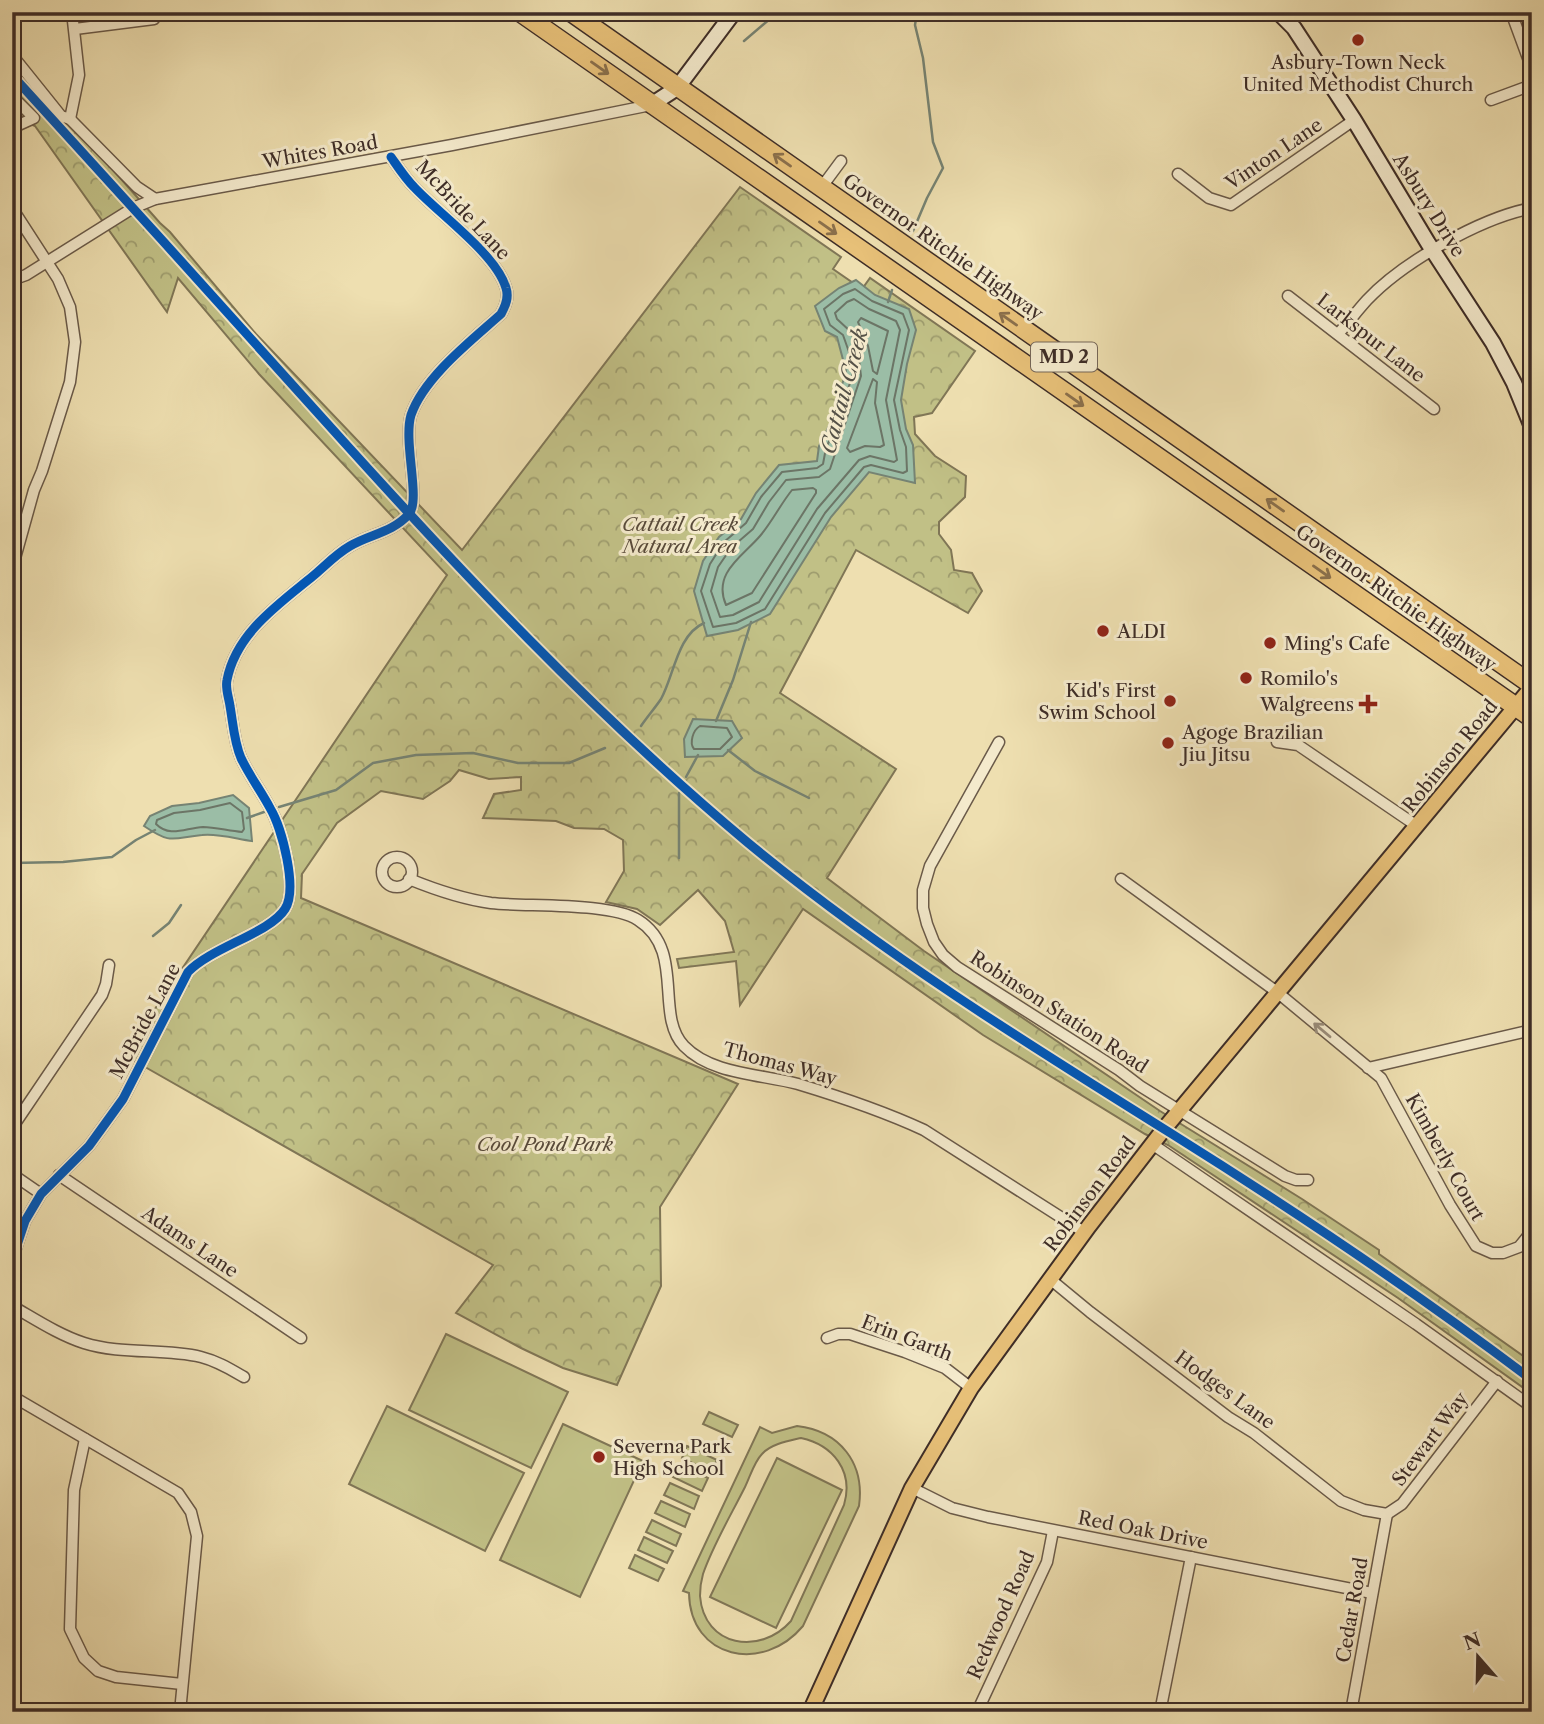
<svg xmlns="http://www.w3.org/2000/svg" width="1544" height="1724" viewBox="0 0 1544 1724" font-family="'Libre Caslon Text',serif">
	<style>
		.grass { fill: #c1c086; stroke: #807656; stroke-width: 2; fill-rule: evenodd }
		.park { fill: url(#park-crowns); stroke: #807656; stroke-width: 2 }
		.water { fill: #9bbda6; stroke: #768373; stroke-width: 2 }
		.lines { fill: none; stroke-linecap: round; stroke-linejoin: round }
		.shore { stroke: #6c7566; stroke-width: 2 }
		.stream { stroke: #768373; stroke-width: 2.5 }
		.street-casing { stroke: #6a5a49; stroke-width: 13 }
		.secondary-casing { stroke: #3e2d27; stroke-width: 18 }
		.primary-casing { stroke: #3e2d27; stroke-width: 18 }
		.highway-casing { stroke: #3e2d27; stroke-width: 21 }
		.street { stroke: #f4eacc; stroke-width: 10 }
		.secondary { stroke: #f4eacc; stroke-width: 14 }
		.primary { stroke: #e7c078; stroke-width: 14 }
		.highway { stroke: #e7c078; stroke-width: 18 }
		.cycleway-casing { stroke: #f4eacc; stroke-width: 13 }
		.cycleway { stroke: #0057b8; stroke-width: 9 }
		.oneway { stroke: #8a6f4b }
		.oneway2 { stroke: #998c7a }
		.poi-dot { fill: #8f2418; stroke: #f4eacc; stroke-width: 2.5 }
		.labels { text-anchor: middle; dominant-baseline: central; stroke-width: 6; stroke-linejoin: round; paint-order: stroke }
		.shield { fill: #f4eacc; stroke: #756658; stroke-width: 2 }
		.shield-label { font-size: 18px; font-weight: bold; fill: #3e2d27 }
		.poi-label { font-size: 19px; fill: #3e2d27; stroke: #f4eacc; text-anchor: start }
		.street-label { font-size: 19px; fill: #3e2d27; stroke: #f4eacc }
		.park-label { font-size: 19px; font-style: italic; fill: #584a3a; stroke: #f4eacc }
		.water-label { font-size: 21px; font-style: italic; fill: #555147; stroke: #f4eacc }
	</style>
	<defs>
		<pattern id="park-crowns" width="20" height="18" patternUnits="userSpaceOnUse" patternTransform="scale(1.75)"><rect width="20" height="18" fill="#c1c086"/><path d="M2 6a3 3 0 1 1 6 0M12 15a3 3 0 1 1 6 0" fill="none" stroke="#9e9c6e"/></pattern>
	</defs>
	<rect width="100%" height="100%" fill="#eedfb0"/>
	<filter id="stains"><feTurbulence type="fractalNoise" baseFrequency=".00286" numOctaves="4"/><feColorMatrix values="0 0 0 0 .2 0 0 0 0 .09 0 0 0 0 .02 0 0 0 .5 -.17"/></filter>
	<radialGradient id="worn" r=".72"><stop offset=".6" stop-color="#630" stop-opacity="0"/><stop offset="1" stop-color="#630" stop-opacity=".3"/></radialGradient>
	<!-- grass -->
	<g class="grass">
		<path d="M446,1334L568,1392L531,1468L409,1410Z"/>
		<path d="M387,1406L524,1473L485,1551L349,1484Z"/>
		<path d="M709,1412L738,1425L732,1437L703,1424Z"/>
		<path d="M563,1424L643,1461L580,1597L500,1560Z"/>
		<path d="M797,1426C840,1431 865,1463 859,1506L803,1626C763,1674 690,1659 689,1593L683,1591L760,1427L772,1433ZM801,1438C833,1445 854,1471 844,1505L791,1621C760,1656 704,1647 700,1596C700,1589 701,1581 703,1574C713,1545 731,1515 745,1487C750,1477 754,1462 762,1454C771,1444 788,1441 801,1438Z"/>
		<path d="M687,1446L717,1460L711,1472L682,1458Z"/>
		<path d="M777,1458L842,1490L776,1628L710,1597Z"/>
		<path d="M679,1464L708,1478L702,1491L673,1477Z"/>
		<path d="M670,1483L699,1496L694,1509L664,1495Z"/>
		<path d="M661,1501L690,1514L685,1527L655,1513Z"/>
		<path d="M652,1520L681,1534L676,1546L646,1532Z"/>
		<path d="M644,1537L673,1551L667,1563L638,1550Z"/>
		<path d="M635,1555L664,1569L658,1581L629,1568Z"/>
	</g>
	<!-- park -->
	<path class="park" d="M12,56L160,223L170,232L256,334L462,550L740,187L841,257L833,269L862,289L870,278L975,351L932,413L914,417L915,434L935,456L966,476L965,497L939,522V534L951,550L954,570L972,573L982,591L968,613L856,550L780,693L896,769L827,878L924,951L1160,1111L1302,1199L1379,1250V1254L1526,1358L1532,1362V1394L1398,1298L1168,1145L1145,1134L983,1035L803,909L740,1005L736,961L679,968L677,959L734,952L725,921L698,890L660,925L637,909L606,902L624,871L623,840L604,829L574,828L556,821L483,818L494,794L521,790V777L489,779L459,770L450,781L423,799L381,791L337,823L302,874L301,898L738,1084L660,1207L661,1286L617,1385L563,1368L521,1348L456,1313L493,1265L124,1055L447,575L259,374L178,278L167,312L35,126L12,116Z"/>
	<!-- water -->
	<g class="water">
		<path d="M856,280L875,295L909,309L916,330L907,364L901,400L906,429L913,445L915,483L869,472L831,517L770,614L738,630L707,636L694,591L703,561L719,537L741,519L756,493L779,465L817,461L819,446L832,420L846,371L837,337L825,331L815,306L839,288Z"/>
		<path d="M693,719L732,721L742,738L723,756L685,757L684,739Z"/>
		<path d="M233,795L249,808L252,841C237,839 217,833 202,835C172,838 172,845 144,826L150,816L172,806L199,803Z"/>
	</g>
	<g class="lines">
		<!-- shore -->
		<g class="shore">
			<path d="M855,289L872,301L903,314L909,330L894,400L900,430L906,447L907,471L903,473L871,465L864,467L825,513L765,609L736,623L713,627L701,591L710,564L724,542L746,523L761,497L782,472L817,468L823,464L826,448L838,422L853,373L849,352L843,335L830,325L824,309L843,294Z"/>
			<path d="M854,299L869,309L896,321L900,330L886,400L897,460L894,462L870,456L859,460L817,509L759,602L733,615L720,617L711,591L718,567L731,548L753,529L769,502L786,480L819,477L830,469L861,376L858,351L851,332L837,319L835,313L847,302Z"/>
			<path d="M861,318L888,331L877,374L873,371L868,346L858,322Z"/>
			<path d="M873,379L877,382L875,403L884,445L880,447L865,446L850,452L847,448Z"/>
			<path d="M813,488L816,490V493L752,593L726,605C712,573 743,556 760,536C772,522 780,505 792,490Z"/>
			<path d="M700,726L727,728L732,737L720,749H694C689,743 693,730 700,726Z"/>
			<path d="M230,803L242,812L244,829L242,832C229,831 215,827 203,827C185,828 170,838 156,824L157,820L174,813L200,810Z"/>
		</g>
		<!-- stream -->
		<g class="stream">
			<path d="M744,41L771,18L783,12"/>
			<path d="M913,231L927,198L943,168L933,142L923,58L915,25L917,12"/>
			<path d="M888,302L892,290"/>
			<path d="M716,721L733,680L751,622"/>
			<path d="M641,726C647,717 655,708 661,699C674,676 677,635 704,623"/>
			<path d="M728,750L755,771L809,798"/>
			<path d="M686,777L698,755"/>
			<path d="M279,807L336,790L373,763L416,755L473,753L518,763H569L605,748"/>
			<path d="M247,818L264,812"/>
			<path d="M679,858V793"/>
			<path d="M12,863L63,862L112,857L136,840L155,830"/>
			<path d="M153,936L169,923L181,905"/>
		</g>
		<!-- street casing -->
		<g class="street-casing">
			<g id="street">
				<path d="M1511,12L1532,69"/>
				<path d="M75,29L154,19"/>
				<path d="M12,55L61,116L70,119L137,187L155,199"/>
				<path d="M12,96L34,118L12,128"/>
				<path d="M1491,100L1532,85"/>
				<path d="M70,119L79,75L72,12"/>
				<path d="M1178,174L1209,198L1231,205L1354,120"/>
				<path d="M821,188L841,161"/>
				<path d="M12,280L26,275L133,208L155,199L452,145L651,105"/>
				<path d="M1288,296L1434,409"/>
				<path d="M1338,334C1348,323 1357,311 1367,300C1403,262 1480,218 1532,208"/>
				<path d="M12,569L34,490L42,471L70,382L75,342L70,307L58,279L14,211"/>
				<path d="M12,593L14,603"/>
				<path d="M999,742L930,866L923,890V908L927,924L934,942L943,955L957,967L1119,1070L1140,1086L1285,1176L1296,1180H1308"/>
				<path d="M1277,742L1298,745L1417,826"/>
				<circle cx="397" cy="872" r="15"/>
				<path d="M409,879C436,890 462,899 491,903C527,907 610,902 638,920C686,950 654,1015 684,1046C712,1075 762,1074 798,1084C841,1097 883,1111 924,1130L1084,1232"/>
				<path d="M1121,879L1277,992L1381,1078L1450,1205L1476,1246L1492,1253H1503L1519,1247L1532,1231"/>
				<path d="M1368,1068L1532,1030"/>
				<path d="M12,1128L102,995L106,984L109,965"/>
				<path d="M1152,1144L1416,1324L1532,1407"/>
				<path d="M12,1174L41,1194"/>
				<path d="M59,1175L301,1338"/>
				<path d="M12,1260L25,1221L41,1194L89,1146L123,1099L188,972C212,947 270,933 285,909C298,889 282,828 270,808C261,791 249,775 241,758C234,742 233,723 230,706C229,698 225,688 227,680C236,633 279,604 313,576C325,566 336,554 350,546C370,534 392,533 409,514C421,500 403,442 411,415C424,377 472,340 501,314C506,305 509,297 506,288C496,254 439,214 414,187C405,178 398,167 391,157"/>
				<path d="M1050,1279L1090,1312L1228,1417L1254,1433L1341,1501L1364,1510L1387,1514"/>
				<path d="M12,1306C35,1319 59,1335 84,1343C122,1355 163,1348 201,1357C217,1361 230,1369 244,1377"/>
				<path d="M827,1338L838,1334H850L905,1352L945,1368L971,1388"/>
				<path d="M12,1396L178,1493L191,1512L197,1536L180,1712"/>
				<path d="M85,1439L74,1490L70,1629L84,1658L98,1671L116,1677L182,1684"/>
				<path d="M912,1488L952,1508L988,1517L1372,1593"/>
				<path d="M1387,1514L1402,1504L1497,1381"/>
				<path d="M977,1712L1047,1562L1053,1531"/>
				<path d="M1160,1712L1191,1557"/>
				<path d="M1351,1712L1387,1514"/>
			</g>
		</g>
		<!-- secondary casing -->
		<g class="secondary-casing">
			<g id="secondary">
				<path d="M1278,12L1294,28L1354,120L1428,243L1493,343L1514,383L1532,427"/>
				<path d="M651,105L677,88L734,12"/>
			</g>
		</g>
		<!-- primary casing -->
		<g class="primary-casing">
			<path id="primary" d="M810,1712L912,1488L971,1388L1089,1226L1164,1129L1532,687"/>
		</g>
		<!-- highway casing -->
		<g class="highway-casing">
			<g id="highway">
				<path d="M520,12L1532,718"/>
				<path d="M571,12L1532,685"/>
			</g>
		</g>
		<!-- street -->
		<use href="#street" class="street"/>
		<!-- secondary -->
		<use href="#secondary" class="secondary"/>
		<!-- primary -->
		<use href="#primary" class="primary"/>
		<!-- highway -->
		<use href="#highway" class="highway"/>
		<!-- cycleway casing -->
		<g class="cycleway-casing">
			<g id="cycleway">
				<path d="M12,75C117,190 221,305 325,421C458,569 594,714 747,842C880,952 1026,1043 1172,1134C1295,1211 1416,1292 1532,1380"/>
				<path d="M12,1260L25,1221L41,1194L89,1146L123,1099L188,972C212,947 270,933 285,909C298,889 282,828 270,808C261,791 249,775 241,758C234,742 233,723 230,706C229,698 225,688 227,680C236,633 279,604 313,576C325,566 336,554 350,546C370,534 392,533 409,514C421,500 403,442 411,415C424,377 472,340 501,314C506,305 509,297 506,288C496,254 439,214 414,187C405,178 398,167 391,157"/>
			</g>
		</g>
		<!-- cycleway -->
		<use href="#cycleway" class="cycleway"/>
	</g>
	<!-- one-way arrows -->
	<defs><path id="oneway-shaft" d="M-6 0H5M1.5-3L5.5 0L1.5 3" fill="none" stroke-width="1.6" stroke-linecap="round" stroke-linejoin="round" transform="scale(1.75)"/></defs>
	<g class="oneway">
		<use href="#oneway-shaft" transform="translate(600 68) rotate(35)"/>
		<use href="#oneway-shaft" transform="translate(782 160) rotate(-145)"/>
		<use href="#oneway-shaft" transform="translate(828 228) rotate(35)"/>
		<use href="#oneway-shaft" transform="translate(1008 319) rotate(-145)"/>
		<use href="#oneway-shaft" transform="translate(1075 400) rotate(35)"/>
		<use href="#oneway-shaft" transform="translate(1275 505) rotate(-145)"/>
		<use href="#oneway-shaft" transform="translate(1322 572) rotate(35)"/>
	</g>
	<use class="oneway2" href="#oneway-shaft" transform="translate(1322 1030) rotate(-140)"/>
	<!-- markers -->
	<g class="poi-dot">
		<circle cx="1358" cy="40" r="7"/>
		<circle cx="1103" cy="631" r="7"/>
		<circle cx="1270" cy="643" r="7"/>
		<circle cx="1246" cy="678" r="7"/>
		<circle cx="1170" cy="701" r="7"/>
		<path d="M1364.5 693.5h7v7h7v7h-7v7h-7v-7h-7v-7h7z"/>
		<circle cx="1168" cy="743" r="7"/>
		<circle cx="599" cy="1457" r="7"/>
	</g>
	<g class="labels">
		<!-- shield labels -->
		<rect class="shield" x="1031" y="342.5" width="66" height="29" rx="5"/>
		<g class="shield-label">
			<text x="1064" y="357">MD 2</text>
		</g>
		<!-- poi labels -->
		<g class="poi-label">
			<text x="1358" y="62" text-anchor="middle">Asbury-Town Neck<tspan x="1358" dy="22">United Methodist Church</tspan></text>
			<text x="1117" y="631">ALDI</text>
			<text x="1284" y="643">Ming's Cafe</text>
			<text x="1260" y="678">Romilo's</text>
			<text x="1156" y="690" text-anchor="end">Kid's First<tspan x="1156" dy="22">Swim School</tspan></text>
			<text x="1354" y="704" text-anchor="end">Walgreens</text>
			<text x="1182" y="732">Agoge Brazilian<tspan x="1182" dy="22">Jiu Jitsu</tspan></text>
			<text x="613" y="1446">Severna Park<tspan x="613" dy="22">High School</tspan></text>
		</g>
		<!-- street labels -->
		<g class="street-label">
			<text transform="translate(320 152) rotate(-10)">Whites Road</text>
			<text transform="translate(1274 154) rotate(-34)">Vinton Lane</text>
			<text transform="translate(1429 205) rotate(58)">Asbury Drive</text>
			<text transform="translate(463 210) rotate(47)">McBride Lane</text>
			<text transform="translate(943 247) rotate(35)">Governor Ritchie Highway</text>
			<text transform="translate(1371 338) rotate(38)">Larkspur Lane</text>
			<text transform="translate(1396 598) rotate(35)">Governor Ritchie Highway</text>
			<text transform="translate(1450 756) rotate(-51)">Robinson Road</text>
			<text transform="translate(1059 1012) rotate(33)">Robinson Station Road</text>
			<text transform="translate(145 1021) rotate(-62)">McBride Lane</text>
			<text transform="translate(780 1064) rotate(15)">Thomas Way</text>
			<text transform="translate(1445 1157) rotate(61)">Kimberly Court</text>
			<text transform="translate(1090 1194) rotate(-53)">Robinson Road</text>
			<text transform="translate(190 1242) rotate(34)">Adams Lane</text>
			<text transform="translate(907 1338) rotate(21)">Erin Garth</text>
			<text transform="translate(1225 1390) rotate(36)">Hodges Lane</text>
			<text transform="translate(1430 1439) rotate(-53)">Stewart Way</text>
			<text transform="translate(1143 1530) rotate(11)">Red Oak Drive</text>
			<text transform="translate(1352 1610) rotate(-80)">Cedar Road</text>
			<text transform="translate(1001 1615) rotate(-66)">Redwood Road</text>
		</g>
		<!-- park labels -->
		<g class="park-label">
			<text x="680" y="524">Cattail Creek<tspan x="680" dy="22">Natural Area</tspan></text>
			<text x="545" y="1144">Cool Pond Park</text>
		</g>
		<!-- water labels -->
		<g class="water-label">
			<text transform="translate(844 391) rotate(-75)">Cattail Creek</text>
		</g>
	</g>
	<!-- margin -->
	<rect width="1544" height="1724" fill="none" stroke="#eedfb0" stroke-width="42"/>
	<rect x="14" y="14" width="1516" height="1696" fill="none" stroke="#3e2d27" stroke-width="3.5"/>
	<rect x="21" y="21" width="1502" height="1682" fill="none" stroke="#3e2d27" stroke-width="2"/>
	<!-- north arrow -->
	<g transform="translate(1478 1657) rotate(340)" stroke="#f4eacc" stroke-width="5" paint-order="stroke">
	<path d="M0-5L12 26L0 18L-12 26Z" fill="#3e2d27"/>
	<text y="-10" font-size="19" font-weight="bold" text-anchor="middle" fill="#3e2d27">N</text>
	</g>
	<rect width="100%" height="100%" filter="url(#stains)"/>
	<rect width="100%" height="100%" fill="url(#worn)"/>
</svg>
